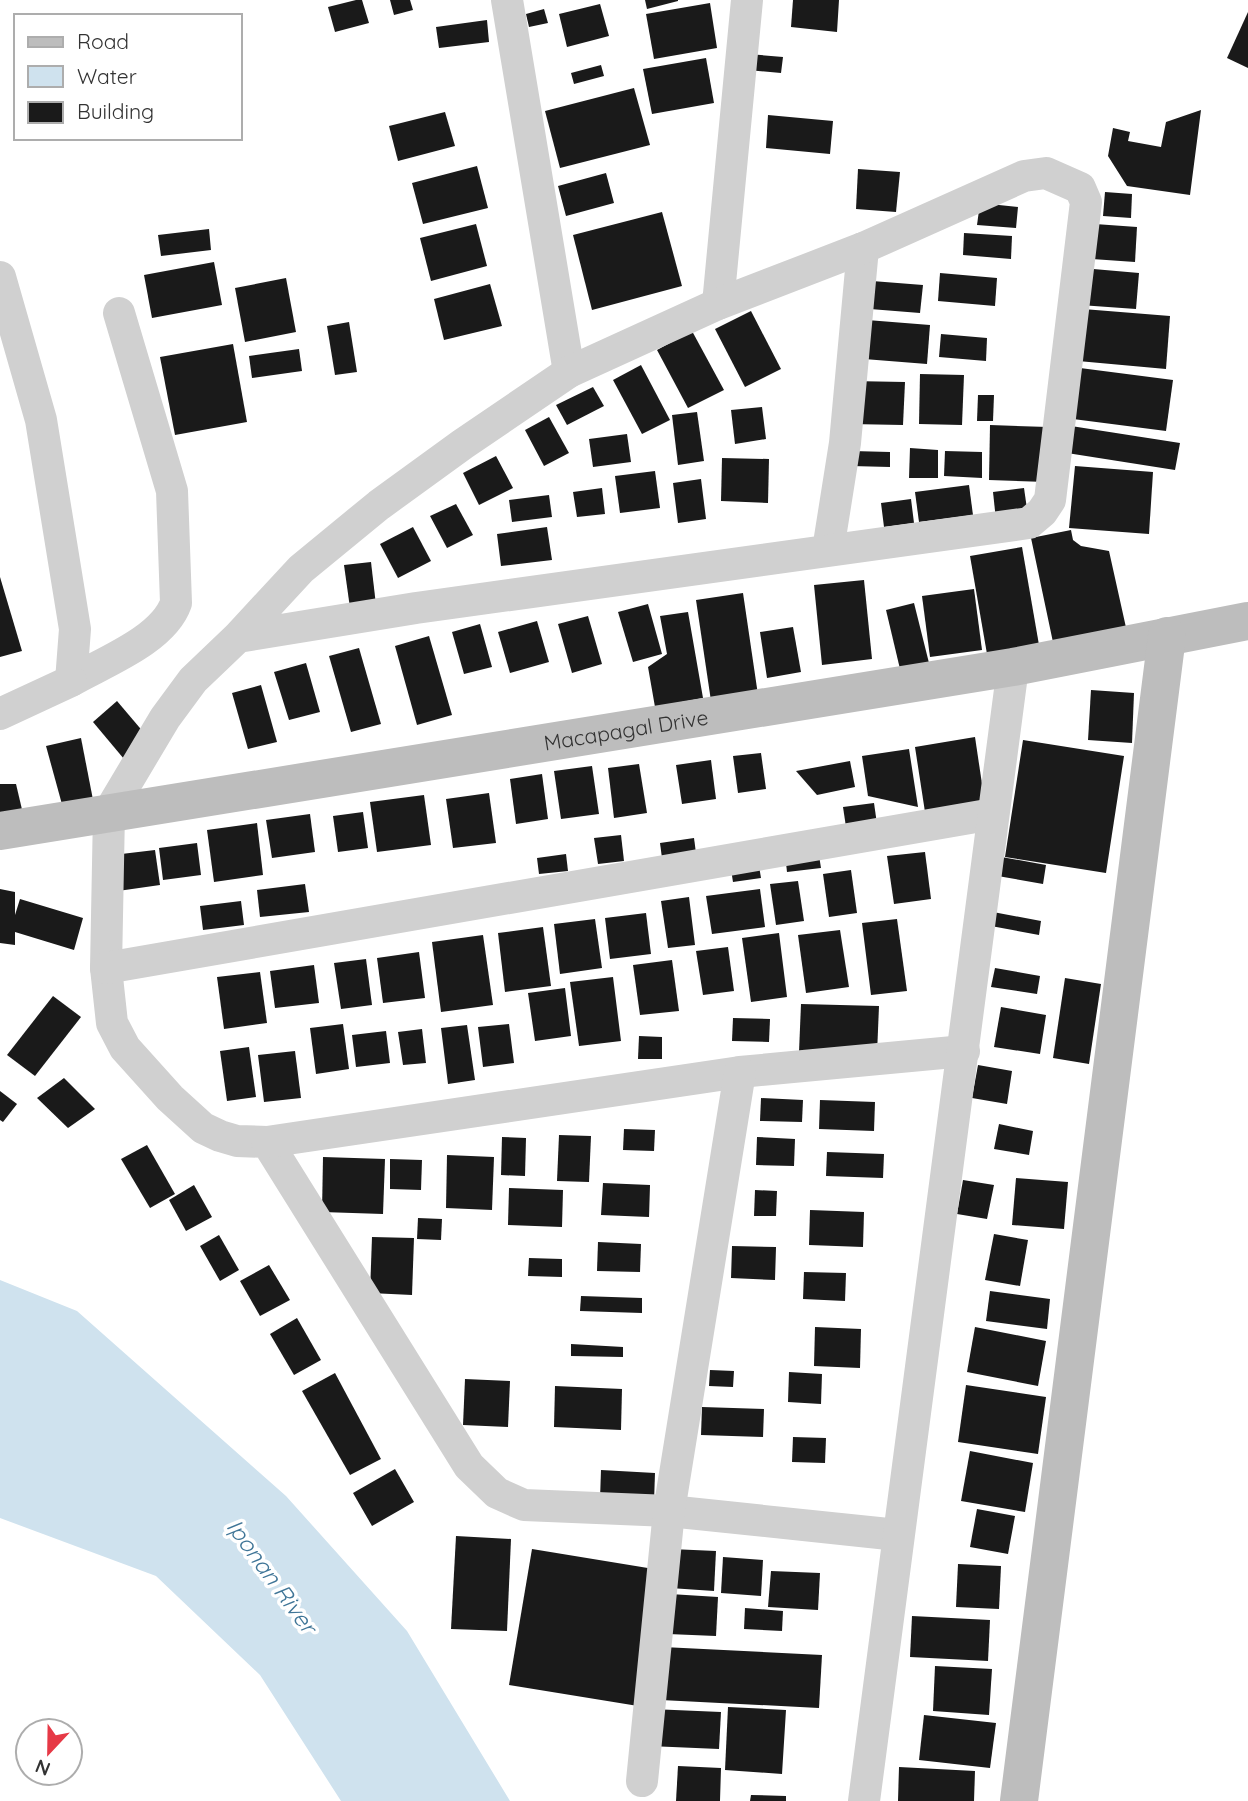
<svg xmlns="http://www.w3.org/2000/svg" width="1248" height="1801" viewBox="0 0 1248 1801" font-family="Quicksand,sans-serif">
	<style>
		.water { fill: #cfe2ee }
		.building { fill: #1a1a1a }
		.lines { fill: none; stroke-linecap: round; stroke-linejoin: round }
		.street { stroke: #d0d0d0; stroke-width: 32 }
		.secondary { stroke: #bdbdbd; stroke-width: 38 }
		.labels { text-anchor: middle; dominant-baseline: central; stroke-width: 7; stroke-linejoin: round; paint-order: stroke }
		.street-label { font-size: 21px; fill: #333; stroke: #fff }
		.water-label { font-size: 23px; font-style: italic; fill: #3f7597; stroke: #fff }
	</style>
	<rect width="100%" height="100%" fill="#fff"/>
	<!-- water -->
	<path class="water" d="M0,1280L77,1311L286,1496L407,1631L510,1801H341L260,1675L156,1576L0,1518Z"/>
	<!-- building -->
	<g class="building">
		<path d="M356,0H362L369,23L335,32L328,7Z"/>
		<path d="M390,0H410L413,10L394,15Z"/>
		<path d="M645,0H678V1L647,9Z"/>
		<path d="M793,0H839L837,32L791,27Z"/>
		<path d="M710,3L717,48L654,59L646,14Z"/>
		<path d="M600,4L609,36L567,47L559,14Z"/>
		<path d="M544,9L548,23L529,27L526,14Z"/>
		<path d="M1248,12V68L1227,58Z"/>
		<path d="M487,20L489,42L439,48L436,27Z"/>
		<path d="M748,54L783,57L781,73L747,70Z"/>
		<path d="M706,58L714,103L652,114L643,69Z"/>
		<path d="M601,65L604,76L574,84L571,73Z"/>
		<path d="M634,88L650,145L560,168L545,111Z"/>
		<path d="M1201,110L1190,195L1127,186L1108,156L1113,128L1130,132L1128,141L1161,147L1166,122Z"/>
		<path d="M445,112L455,146L398,161L389,126Z"/>
		<path d="M768,115L833,121L830,154L766,148Z"/>
		<path d="M477,166L488,208L423,224L412,183Z"/>
		<path d="M858,169L900,172L896,212L856,209Z"/>
		<path d="M606,173L614,203L566,216L558,186Z"/>
		<path d="M1105,192L1132,194L1131,218L1103,216Z"/>
		<path d="M980,203L1018,207L1016,228L977,225Z"/>
		<path d="M662,212L682,286L592,310L573,235Z"/>
		<path d="M476,224L487,266L431,281L420,238Z"/>
		<path d="M1095,224L1137,227L1135,262L1092,259Z"/>
		<path d="M209,229L211,250L161,256L158,235Z"/>
		<path d="M964,233L1012,236L1011,259L963,255Z"/>
		<path d="M214,262L222,305L152,318L144,275Z"/>
		<path d="M1082,268L1139,273L1136,309L1080,305Z"/>
		<path d="M940,273L997,278L995,306L938,301Z"/>
		<path d="M286,278L296,332L245,342L235,288Z"/>
		<path d="M872,281L923,285L920,313L870,309Z"/>
		<path d="M490,284L502,326L444,340L434,299Z"/>
		<path d="M1083,309L1170,316L1166,369L1078,361Z"/>
		<path d="M751,311L781,369L745,387L715,329Z"/>
		<path d="M867,320L930,325L927,364L864,359Z"/>
		<path d="M349,322L357,372L335,375L327,326Z"/>
		<path d="M692,331L724,390L688,408L657,350Z"/>
		<path d="M941,334L987,338L986,361L939,357Z"/>
		<path d="M233,344L247,422L175,435L160,357Z"/>
		<path d="M299,349L302,371L252,378L249,356Z"/>
		<path d="M641,365L670,420L642,434L613,380Z"/>
		<path d="M1080,368L1173,380L1166,431L1073,419Z"/>
		<path d="M920,374L964,375L962,425L919,424Z"/>
		<path d="M851,381L905,382L903,425L850,424Z"/>
		<path d="M593,387L604,406L567,425L556,405Z"/>
		<path d="M978,395H994L993,421H977Z"/>
		<path d="M762,407L766,439L735,444L731,410Z"/>
		<path d="M697,412L704,461L678,465L672,415Z"/>
		<path d="M549,417L569,453L544,466L525,430Z"/>
		<path d="M990,425L1048,427L1046,482L989,480Z"/>
		<path d="M1071,426L1180,443L1175,470L1067,453Z"/>
		<path d="M627,434L631,462L593,467L589,439Z"/>
		<path d="M910,448L938,450V478H909Z"/>
		<path d="M852,451L890,452V467L851,466Z"/>
		<path d="M945,451L982,452V478L944,476Z"/>
		<path d="M496,456L513,488L479,505L463,473Z"/>
		<path d="M722,458L769,459L768,503L721,501Z"/>
		<path d="M1075,466L1153,472L1149,534L1069,528Z"/>
		<path d="M655,471L660,508L620,513L615,476Z"/>
		<path d="M701,479L706,519L678,523L673,483Z"/>
		<path d="M969,485L973,515L919,522L915,492Z"/>
		<path d="M602,488L605,514L577,517L573,492Z"/>
		<path d="M1024,488L1028,516L996,520L993,492Z"/>
		<path d="M549,495L552,517L512,522L509,500Z"/>
		<path d="M911,499L914,523L884,527L881,503Z"/>
		<path d="M456,504L473,535L447,548L430,516Z"/>
		<path d="M413,527L431,561L398,578L380,544Z"/>
		<path d="M547,527L552,560L501,566L497,534Z"/>
		<path d="M1071,530L1073,540L1081,546L1109,551L1127,632L1054,647L1031,538Z"/>
		<path d="M1022,547L1039,645L987,654L970,556Z"/>
		<path d="M371,562L376,605L350,608L344,565Z"/>
		<path d="M0,577L22,651L0,657Z"/>
		<path d="M864,580L872,659L822,665L814,585Z"/>
		<path d="M974,589L982,650L930,657L922,596Z"/>
		<path d="M743,593L758,695L711,701L696,600Z"/>
		<path d="M914,603L929,663L900,669L886,610Z"/>
		<path d="M648,604L662,654L633,662L618,612Z"/>
		<path d="M688,612L703,698L655,707L648,667L667,654L660,616Z"/>
		<path d="M588,616L602,664L572,673L558,624Z"/>
		<path d="M537,621L549,662L510,673L498,632Z"/>
		<path d="M480,624L492,667L464,674L452,632Z"/>
		<path d="M793,627L801,672L767,678L760,632Z"/>
		<path d="M429,636L452,715L417,725L395,646Z"/>
		<path d="M359,648L381,724L351,732L329,656Z"/>
		<path d="M306,663L320,712L289,720L274,672Z"/>
		<path d="M261,685L277,742L248,749L232,693Z"/>
		<path d="M1091,690L1134,693L1132,743L1088,740Z"/>
		<path d="M117,701L145,734L124,759L93,722Z"/>
		<path d="M975,737L985,804L925,812L915,747Z"/>
		<path d="M81,738L94,805L63,808L46,746Z"/>
		<path d="M1023,740L1124,756L1106,873L1005,857Z"/>
		<path d="M909,749L918,807L868,796L862,756Z"/>
		<path d="M761,753L766,789L738,793L733,756Z"/>
		<path d="M711,760L716,799L682,804L676,765Z"/>
		<path d="M850,761L855,787L817,795L796,771Z"/>
		<path d="M639,764L647,813L614,818L608,768Z"/>
		<path d="M592,766L599,814L561,819L554,771Z"/>
		<path d="M542,774L548,819L516,824L510,779Z"/>
		<path d="M0,784H16L24,818L0,820Z"/>
		<path d="M489,793L496,843L453,848L446,799Z"/>
		<path d="M424,795L431,845L377,852L370,802Z"/>
		<path d="M874,803L877,824L846,827L843,807Z"/>
		<path d="M363,812L368,848L338,852L333,816Z"/>
		<path d="M310,814L315,852L272,858L266,820Z"/>
		<path d="M257,823L263,875L214,882L207,830Z"/>
		<path d="M621,835L624,861L598,864L594,838Z"/>
		<path d="M694,838L696,853L662,858L660,843Z"/>
		<path d="M197,843L201,875L163,880L159,848Z"/>
		<path d="M818,849L821,868L787,872L785,854Z"/>
		<path d="M155,850L160,885L118,891L113,855Z"/>
		<path d="M925,852L931,899L894,904L887,856Z"/>
		<path d="M566,854L568,871L539,874L537,858Z"/>
		<path d="M996,856L1046,865L1043,884L992,875Z"/>
		<path d="M758,860L761,878L733,882L730,863Z"/>
		<path d="M851,870L857,913L829,917L823,874Z"/>
		<path d="M798,881L804,921L776,925L770,884Z"/>
		<path d="M305,884L309,912L260,917L257,890Z"/>
		<path d="M0,889L15,892V915L20,899L83,918L74,950L15,932V945L0,943Z"/>
		<path d="M760,889L765,927L712,934L706,896Z"/>
		<path d="M689,897L695,945L668,948L661,901Z"/>
		<path d="M241,901L244,925L203,930L200,906Z"/>
		<path d="M993,912L1041,921L1039,935L991,926Z"/>
		<path d="M646,913L651,954L610,959L605,918Z"/>
		<path d="M595,919L602,968L560,974L554,924Z"/>
		<path d="M897,919L907,991L871,995L862,923Z"/>
		<path d="M543,927L551,986L505,992L498,933Z"/>
		<path d="M840,930L849,987L806,993L798,935Z"/>
		<path d="M779,933L787,997L751,1002L742,938Z"/>
		<path d="M483,935L493,1005L441,1012L432,942Z"/>
		<path d="M728,947L734,991L703,995L696,951Z"/>
		<path d="M419,952L425,998L383,1003L377,958Z"/>
		<path d="M366,959L372,1005L341,1009L334,963Z"/>
		<path d="M672,960L679,1011L640,1015L633,965Z"/>
		<path d="M314,965L319,1003L275,1008L270,971Z"/>
		<path d="M995,968L1040,976L1037,994L991,987Z"/>
		<path d="M260,972L267,1023L224,1029L217,977Z"/>
		<path d="M613,977L621,1041L579,1046L570,982Z"/>
		<path d="M1065,978L1101,984L1089,1064L1053,1058Z"/>
		<path d="M565,988L571,1036L535,1041L528,993Z"/>
		<path d="M53,996L81,1017L35,1076L7,1055Z"/>
		<path d="M801,1004L879,1006L877,1054L799,1052Z"/>
		<path d="M1001,1007L1046,1015L1040,1054L994,1047Z"/>
		<path d="M733,1018L770,1019L769,1042L732,1041Z"/>
		<path d="M343,1024L349,1069L316,1074L310,1028Z"/>
		<path d="M509,1024L514,1063L483,1067L478,1027Z"/>
		<path d="M467,1025L475,1080L448,1084L441,1028Z"/>
		<path d="M422,1029L426,1063L403,1065L398,1032Z"/>
		<path d="M386,1031L390,1063L356,1067L352,1035Z"/>
		<path d="M639,1036L662,1037V1059H638Z"/>
		<path d="M249,1047L256,1097L227,1101L220,1051Z"/>
		<path d="M295,1051L301,1098L264,1102L258,1055Z"/>
		<path d="M978,1065L1012,1071L1007,1104L972,1098Z"/>
		<path d="M64,1078L95,1109L68,1128L37,1098Z"/>
		<path d="M0,1091L17,1104L3,1122L0,1120Z"/>
		<path d="M761,1098L803,1100L802,1122L760,1121Z"/>
		<path d="M820,1100L875,1102L874,1131L819,1129Z"/>
		<path d="M999,1124L1033,1131L1029,1155L994,1149Z"/>
		<path d="M624,1129L655,1130L654,1151L623,1150Z"/>
		<path d="M559,1135L591,1136L589,1182L557,1181Z"/>
		<path d="M502,1137L526,1138L525,1176L501,1175Z"/>
		<path d="M757,1137L795,1139L794,1166L756,1165Z"/>
		<path d="M147,1145L175,1194L150,1208L121,1159Z"/>
		<path d="M827,1152L884,1154L883,1178L826,1176Z"/>
		<path d="M447,1155L494,1157L492,1210L446,1208Z"/>
		<path d="M323,1157L385,1159L383,1214L322,1212Z"/>
		<path d="M390,1159L422,1160L421,1190L390,1189Z"/>
		<path d="M1016,1178L1068,1182L1064,1229L1012,1225Z"/>
		<path d="M963,1180L994,1185L987,1219L957,1214Z"/>
		<path d="M603,1183L650,1185L649,1217L601,1215Z"/>
		<path d="M194,1185L212,1217L186,1231L169,1200Z"/>
		<path d="M509,1188L563,1190L562,1227L508,1225Z"/>
		<path d="M755,1190L777,1191L776,1216H754Z"/>
		<path d="M810,1210L864,1212L863,1247L809,1245Z"/>
		<path d="M418,1218L442,1219L441,1240L417,1239Z"/>
		<path d="M994,1234L1028,1240L1020,1286L985,1280Z"/>
		<path d="M219,1235L239,1270L220,1281L200,1246Z"/>
		<path d="M372,1237L414,1238L412,1295L370,1293Z"/>
		<path d="M598,1242L641,1244L640,1272L597,1271Z"/>
		<path d="M732,1246L776,1247L775,1280L731,1278Z"/>
		<path d="M529,1258L562,1259V1277L528,1276Z"/>
		<path d="M269,1265L290,1300L260,1316L240,1281Z"/>
		<path d="M804,1272L846,1273L845,1301L803,1299Z"/>
		<path d="M990,1291L1050,1299L1047,1329L986,1321Z"/>
		<path d="M581,1296L642,1298V1313L580,1311Z"/>
		<path d="M297,1318L321,1360L294,1375L270,1334Z"/>
		<path d="M815,1327L861,1329L860,1368L814,1366Z"/>
		<path d="M975,1327L1046,1341L1038,1386L967,1372Z"/>
		<path d="M571,1344L623,1347V1357L571,1356Z"/>
		<path d="M710,1370L734,1371L733,1387L709,1386Z"/>
		<path d="M789,1372L822,1374L821,1404L788,1402Z"/>
		<path d="M335,1373L381,1459L350,1475L302,1391Z"/>
		<path d="M465,1379L510,1381L508,1427L463,1425Z"/>
		<path d="M966,1385L1046,1397L1038,1454L958,1442Z"/>
		<path d="M555,1386L622,1389L621,1430L554,1427Z"/>
		<path d="M702,1407L764,1409L763,1437L701,1435Z"/>
		<path d="M793,1437L826,1438L825,1463L792,1462Z"/>
		<path d="M970,1451L1033,1463L1025,1512L961,1501Z"/>
		<path d="M395,1469L414,1502L372,1526L353,1493Z"/>
		<path d="M601,1470L655,1473L654,1502L600,1499Z"/>
		<path d="M977,1509L1015,1516L1008,1554L970,1547Z"/>
		<path d="M456,1536L511,1539L507,1631L451,1629Z"/>
		<path d="M532,1549L660,1570L638,1706L509,1685Z"/>
		<path d="M671,1549L716,1551L714,1591L670,1588Z"/>
		<path d="M723,1557L763,1560L761,1596L721,1593Z"/>
		<path d="M958,1564L1001,1566L999,1609L956,1607Z"/>
		<path d="M771,1571L820,1573L818,1610L768,1607Z"/>
		<path d="M670,1594L718,1597L716,1636L668,1634Z"/>
		<path d="M745,1608L783,1611L782,1631L744,1629Z"/>
		<path d="M912,1616L990,1620L988,1661L910,1657Z"/>
		<path d="M663,1647L822,1655L819,1708L661,1700Z"/>
		<path d="M935,1666L992,1669L989,1715L933,1711Z"/>
		<path d="M728,1707L786,1710L782,1774L725,1770Z"/>
		<path d="M651,1709L721,1712L719,1749L649,1746Z"/>
		<path d="M924,1715L996,1723L990,1768L919,1760Z"/>
		<path d="M678,1766L721,1768L720,1801H676Z"/>
		<path d="M899,1767L975,1771L974,1801H898Z"/>
		<path d="M751,1795L786,1796V1801H750Z"/>
	</g>
	<g class="lines">
		<!-- street -->
		<g class="street">
			<path d="M507,0L569,372"/>
			<path d="M0,277L41,420L75,629L71,681C104,662 163,640 176,603L172,491L119,313"/>
			<path d="M718,304L747,0"/>
			<path d="M828,550L845,443L863,248"/>
			<path d="M238,637L416,608L1029,523L1042,512L1050,500L1086,202L1080,188L1046,173L1024,176L863,248L718,304L569,372L463,444L379,505L301,569L238,637L193,680L165,718L109,812L106,968L112,1023L125,1048L170,1098L203,1128L220,1136L237,1141L267,1142L469,1466L497,1493L524,1505L669,1511L898,1535"/>
			<path d="M0,714L71,681"/>
			<path d="M106,968L993,814"/>
			<path d="M267,1142L740,1072L964,1051"/>
			<path d="M642,1781L669,1511L740,1072"/>
			<path d="M864,1801L1013,667"/>
		</g>
		<!-- secondary -->
		<g class="secondary">
			<path id="s1" d="M0,831L1013,667L1248,621"/>
			<path d="M1019,1801L1167,636"/>
		</g>
	</g>
	<g class="labels">
		<!-- street labels -->
		<g class="street-label">
			<text stroke="none"><textPath href="#s1" startOffset="634">Macapagal Drive</textPath></text>
		</g>
		<!-- water labels -->
		<g class="water-label">
			<text transform="translate(272 1576) rotate(54)">Iponan River</text>
		</g>
	</g>
	<!-- legend -->
	<rect x="14" y="14" width="228" height="126" fill="#ffffff" stroke="#adadad" stroke-width="2"/>
	<rect x="28" y="37" width="35" height="10" fill="#bdbdbd" stroke="#adadad" stroke-width="2"/>
	<text x="77" y="49" font-size="21" fill="#333333">Road</text>
	<rect x="28" y="66" width="35" height="21" fill="#cfe2ee" stroke="#adadad" stroke-width="2"/>
	<text x="77" y="84" font-size="21" fill="#333333">Water</text>
	<rect x="28" y="102" width="35" height="21" fill="#1a1a1a" stroke="#adadad" stroke-width="2"/>
	<text x="77" y="119" font-size="21" fill="#333333">Building</text>
	<!-- north arrow -->
	<g transform="translate(49 1752) rotate(202)"><circle r="33" fill="#ffffff" stroke="#adadad" stroke-width="2"/>
	<path d="M0-5L12 26L0 18L-12 26Z" fill="#e63946"/>
	<text y="-10" font-size="19" font-weight="bold" text-anchor="middle" fill="#333333">N</text>
	</g>
</svg>
